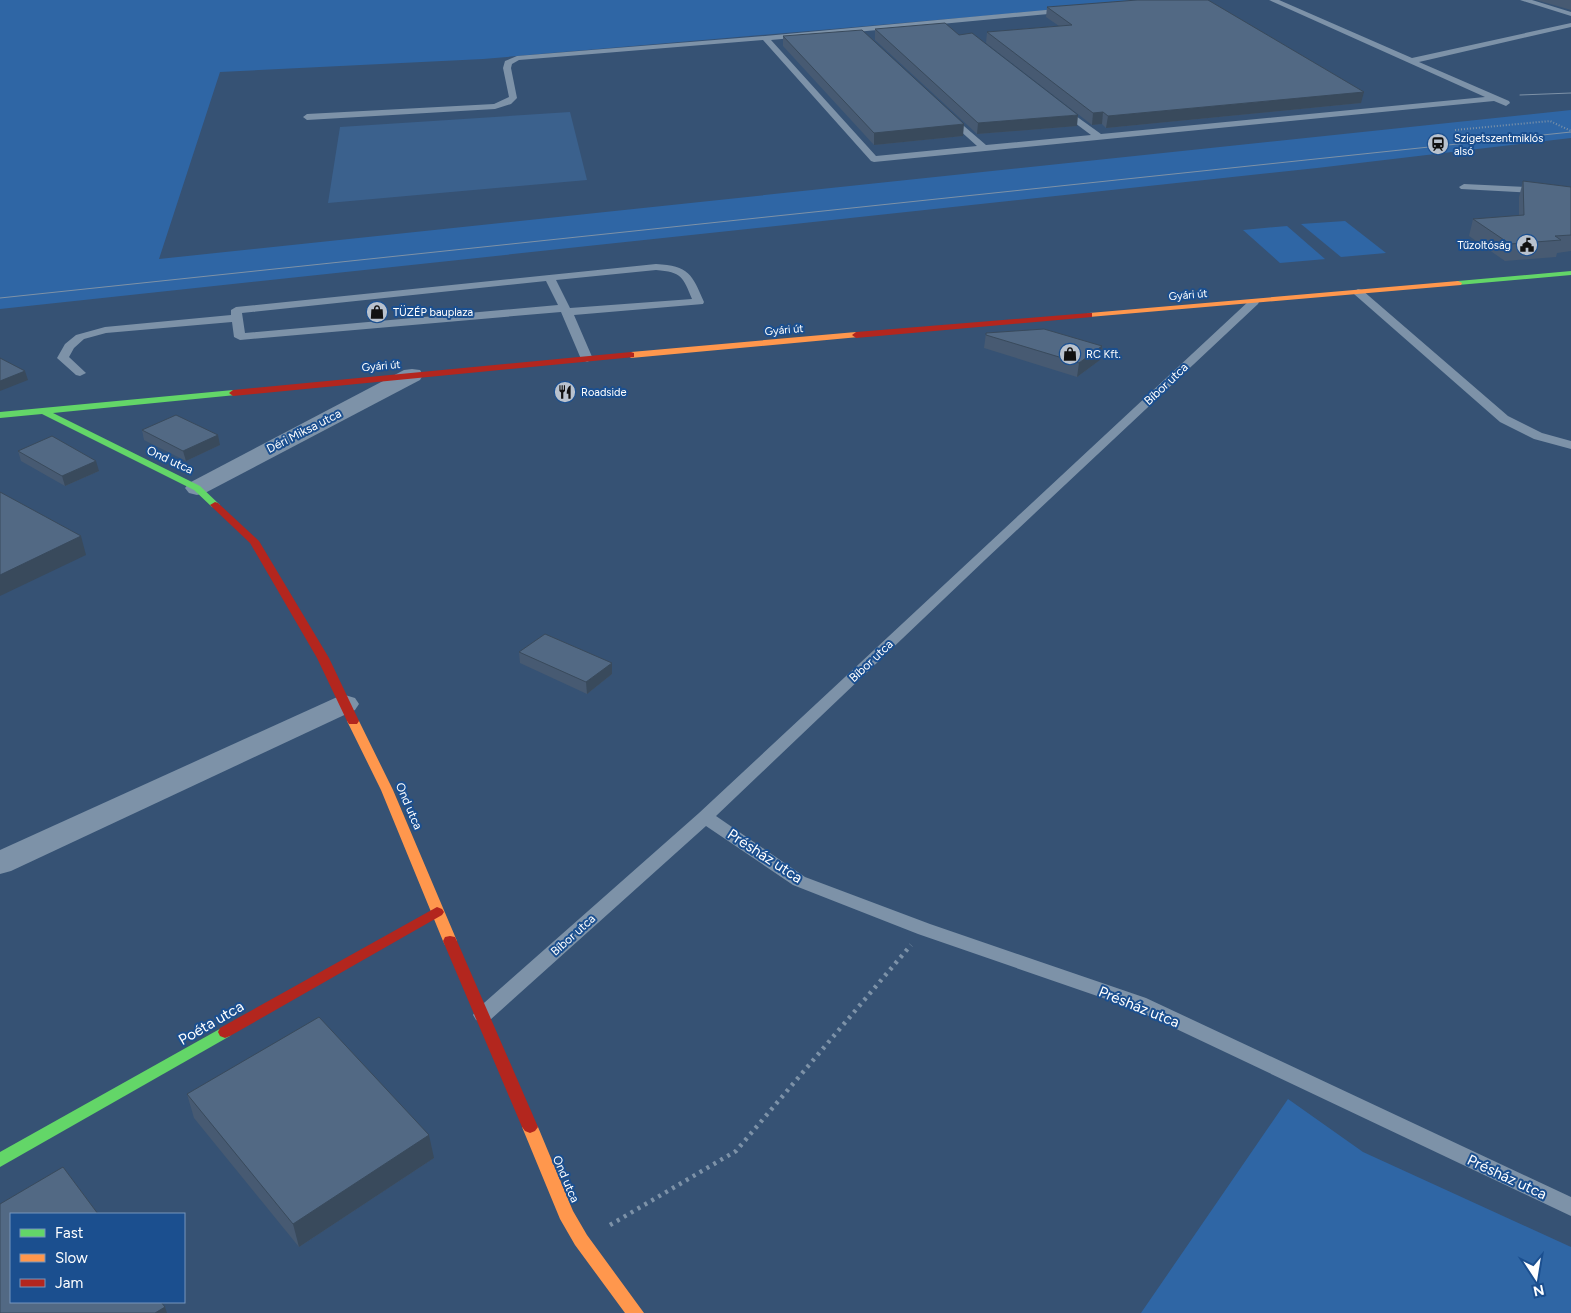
<svg xmlns="http://www.w3.org/2000/svg" width="1571" height="1313" viewBox="0 0 1571 1313" font-family="Figtree,sans-serif">
	<style>
		.green { fill: #2f66a5 }
		.water { fill: #3b618d }
		.lines { fill: none; stroke-linecap: round; stroke-linejoin: round }
		.path-far1 { stroke: #7d92a8; stroke-width: 2; stroke-dasharray: 1 2; stroke-linecap: butt }
		.path { stroke: #7d92a8; stroke-width: 4.5; stroke-dasharray: 3 5; stroke-linecap: butt }
		.lane { fill: #7d92a8; fill-rule: evenodd }
		.street { fill: #7d92a8; fill-rule: evenodd }
		.fast { fill: #63d668; fill-rule: evenodd }
		.slow { fill: #ff974d; fill-rule: evenodd }
		.jam { fill: #b3261e; fill-rule: evenodd }
		.tram { stroke: #7e92a7; stroke-width: 1 }
		.wall { fill: #475a72 }
		.shaded-wall { fill: #394a5c }
		.building { fill: #526984; stroke: #394a5c }
		.labels { text-anchor: middle; dominant-baseline: central; stroke-width: 4; stroke-linejoin: round; paint-order: stroke }
		.far-poi-label { font-size: 11px; fill: #fff; stroke: #1b4f8f; text-anchor: start }
		.far-street-label { font-size: 11px; fill: #fff; stroke: #1b4f8f }
		.street-label { font-size: 12px; fill: #fff; stroke: #1b4f8f }
		.near-street-label { font-size: 15px; fill: #fff; stroke: #1b4f8f }
	</style>
	<rect width="100%" height="100%" fill="#365274"/>
	<!-- green -->
	<g class="green">
		<path d="M0,0H1168L483,59L220,72L159,259L1571,110V138L1317,168L0,309Z"/>
		<path d="M1345,221L1386,253L1341,257L1301,224Z"/>
		<path d="M1287,226L1325,259H1326L1280,263L1243,230Z"/>
		<path d="M1288,1099L1363,1152L1571,1247V1313H1141Z"/>
	</g>
	<!-- water -->
	<path class="water" d="M570,112L587,180L328,203L340,127Z"/>
	<g class="lines">
		<!-- path-far1 -->
		<path class="path-far1" d="M1455,130L1550,121L1571,131"/>
		<!-- path -->
		<path class="path" d="M610,1225L736,1151L911,945"/>
		<!-- lane -->
		<g class="lane">
			<path d="M1269,0H1279L1412,58L1571,23V27L1419,62L1509,101L1510,103L1506,106L1494,101L874,162L871,161L763,40L519,60L512,64L511,68L517,98L511,104L495,109L307,120L303,117L307,114L494,104L509,97L503,68L505,61L517,56L765,36L1067,8H1070V12L771,40L876,156L977,146L947,119L946,117L950,114L986,145L1091,135L1059,111V107L1062,106L1101,134L1485,97Z"/>
			<path d="M1520,0H1532L1571,12V16Z"/>
			<path d="M1464,184L1571,189V195L1461,189L1459,187Z"/>
			<path d="M656,264C689,266 692,274 704,302L703,304L574,315L593,359L587,362L581,359L561,312L240,340L234,337L232,322L106,333L84,339L74,348L69,357L86,373L80,376L76,375L57,358L65,344L76,335L105,327L231,315V310L236,307ZM656,270C682,272 683,277 692,299L570,308L556,280ZM546,281L558,305L245,333L242,313Z"/>
			<path d="M1358,289L1362,290L1508,416L1542,433L1571,441V449L1534,439L1500,422L1354,294L1353,292Z"/>
			<path d="M1254,299L1259,302L1258,304L986,559L716,816L805,877L930,924L1146,998L1571,1197V1216L1132,1008L918,934L793,885L706,826L490,1020L483,1022L476,1020L473,1015L476,1010L699,813L1250,300Z"/>
		</g>
		<!-- street -->
		<g class="street">
			<path d="M412,369L420,370L423,375L420,380L205,493L197,495L189,493L185,488L189,483L404,370Z"/>
			<path d="M345,695L355,698L359,704L355,710L11,871L0,874V850L335,698Z"/>
		</g>
		<!-- fast -->
		<g class="fast">
			<path d="M1571,271V275L1458,285L1454,283L1458,281Z"/>
			<path d="M233,390L236,391V395L53,413L200,486L220,505L215,508L212,507L194,490L42,414L0,418V412Z"/>
			<path d="M225,1026L230,1028L232,1032L230,1036L0,1167V1152Z"/>
		</g>
		<!-- slow -->
		<g class="slow">
			<path d="M1458,281L1462,283L1461,285L1089,317L1085,315L1089,313Z"/>
			<path d="M856,332L860,335L859,337L631,358L627,355L631,352Z"/>
			<path d="M353,717L359,721L393,790L457,941L455,945L450,946L445,945L443,941L381,790L347,721Z"/>
			<path d="M530,1121L535,1123L538,1127L573,1211L587,1235L644,1313H625L575,1245L560,1219L522,1127L525,1123Z"/>
		</g>
		<!-- jam -->
		<g class="jam">
			<path d="M1089,313H1092V317L856,338L852,335L856,332Z"/>
			<path d="M631,352L634,353V357L233,396L229,393L233,390Z"/>
			<path d="M215,502L218,503L259,541L329,658L359,721L357,724H349L347,721L317,658L250,543L212,507L210,505Z"/>
			<path d="M437,907L442,909L444,912L442,915L230,1036L225,1038L220,1036L218,1032L220,1028Z"/>
			<path d="M450,936L455,937L457,941L538,1127L535,1131L530,1133L525,1131L522,1127L443,941L445,937Z"/>
		</g>
		<!-- tram -->
		<g class="tram">
			<path d="M1520,95L1571,93"/>
			<path d="M0,298L1571,132"/>
		</g>
	</g>
	<!-- wall -->
	<g class="wall">
		<path d="M1536,0H1571V10Z"/>
		<path d="M1047,7L1361,103L1106,128L1102,124L1092,125L986,43L987,32L1059,26L1046,17Z"/>
		<path d="M875,29L1077,126L977,134L875,40Z"/>
		<path d="M783,36L963,136L874,145L783,46Z"/>
		<path d="M1523,181L1571,187V251L1557,253L1556,257L1505,261L1469,236L1473,219L1519,216V197Z"/>
		<path d="M986,333L1102,346L1100,360L1077,377L984,348Z"/>
		<path d="M142,430L220,445L186,461L144,440Z"/>
		<path d="M18,451L99,471L65,486L21,461Z"/>
		<path d="M519,652L612,663V674L587,694L520,663Z"/>
		<path d="M187,1094L434,1158L299,1247L194,1118Z"/>
	</g>
	<!-- shaded-wall -->
	<g class="shaded-wall">
		<path d="M1364,92L1361,103L1106,128L1108,116Z"/>
		<path d="M1103,112L1102,124L1092,125L1093,113Z"/>
		<path d="M1078,115L1077,126L977,134L978,123Z"/>
		<path d="M964,124L963,136L874,145V133Z"/>
		<path d="M1102,346L1100,360L1077,377L1079,363Z"/>
		<path d="M25,371L28,380L0,391V381Z"/>
		<path d="M218,435L220,445L186,461L183,451Z"/>
		<path d="M96,461L99,471L65,486L62,476Z"/>
		<path d="M81,536L86,555L0,596V575Z"/>
		<path d="M612,663V674L587,694L586,682Z"/>
		<path d="M429,1135L434,1158L299,1247L293,1224Z"/>
		<path d="M165,1307L167,1313H155Z"/>
	</g>
	<!-- building -->
	<g class="building">
		<path d="M1137,0H1208L1364,92L1108,116L1103,112L1093,113L987,32L1072,25L1047,7Z"/>
		<path d="M945,23L959,35L972,33L1078,115L978,123L875,29Z"/>
		<path d="M862,30L964,124L874,133L783,36Z"/>
		<path d="M1523,181L1571,187V235L1555,236L1561,240L1510,244L1473,219L1524,215Z"/>
		<path d="M1044,329L1102,346L1079,363L986,335V333Z"/>
		<path d="M0,358L25,371L0,381Z"/>
		<path d="M176,415L218,435L183,451L142,430Z"/>
		<path d="M52,436L96,461L62,476L18,451Z"/>
		<path d="M0,492L81,536L0,575Z"/>
		<path d="M545,634L612,663L586,682L519,652Z"/>
		<path d="M319,1017L429,1135L293,1224L187,1094Z"/>
		<path d="M63,1167L98,1214H11V1302H161L165,1307L155,1313H0V1204Z"/>
	</g>
	<!-- icons -->
	<defs>
		<g id="station-disc" transform="scale(1.125)"><circle r="9.5" fill="#b9c2ce" stroke="#1b4f8f"/><path d="M-3-6H3Q5-6 5-4V2Q5 4 3 4L4.5 6H3L1.5 4h-3L-3 6H-4.5L-3 4Q-5 4-5 2V-4Q-5-6-3-6ZM-3.5-4v3h7v-3ZM-3.5 1v1.5H-2V1ZM2 1v1.5H3.5V1Z" fill="#111"/></g>
		<g id="civic-disc" transform="scale(1.125)"><circle r="9.5" fill="#b9c2ce" stroke="#1b4f8f"/><path d="M-.6-6.5H3V-4.5H.6V-3L4-1V1h2V6H-6V1h2V-1L-.6-3ZM-1.2 2.5V6h2.4V2.5Z" fill="#111"/></g>
		<g id="shop-disc" transform="scale(1.125)"><circle r="9.5" fill="#b9c2ce" stroke="#1b4f8f"/><path d="M-5-2.5h2.3a2.7 3.5 0 0 1 5.4 0H5L5.5 6h-11ZM-1.5-2.5h3a1.5 2.3 0 0 0-3 0Z" fill="#111"/></g>
		<g id="restaurant-disc" transform="scale(1.125)"><circle r="9.5" fill="#b9c2ce" stroke="#1b4f8f"/><path d="M-5-6h1v4h1v-4h1v4h1v-4h1v5L-1.5 .5V6h-2V.5L-5-1ZM5-6V6H3V1.5H1.5Q1.5-4 5-6Z" fill="#111"/></g>
	</defs>
	<g fill-rule="evenodd">
		<use href="#station-disc" x="1438" y="144"/>
		<use href="#civic-disc" x="1527" y="245"/>
		<use href="#shop-disc" x="377" y="312"/>
		<use href="#shop-disc" x="1070" y="354"/>
		<use href="#restaurant-disc" x="565" y="392"/>
	</g>
	<g class="labels">
		<!-- far-poi labels -->
		<g class="far-poi-label">
			<text x="1454" y="138">Szigetszentmiklós<tspan x="1454" dy="13">alsó</tspan></text>
			<text x="1511" y="245" text-anchor="end">Tűzoltóság</text>
			<text x="393" y="312">TÜZÉP bauplaza</text>
			<text x="1086" y="354">RC Kft.</text>
			<text x="581" y="392">Roadside</text>
		</g>
		<!-- far-street labels -->
		<g class="far-street-label">
			<text transform="translate(1188 295) rotate(-5)">Gyári út</text>
			<text transform="translate(784 330) rotate(-5)">Gyári út</text>
			<text transform="translate(381 366) rotate(-5)">Gyári út</text>
		</g>
		<!-- street labels -->
		<g class="street-label">
			<text transform="translate(1166 384) rotate(-43)">Bíbor utca</text>
			<text transform="translate(304 431) rotate(-27)">Déri Miksa utca</text>
			<text transform="translate(170 460) rotate(25)">Ond utca</text>
			<text transform="translate(871 661) rotate(-43)">Bíbor utca</text>
			<text transform="translate(409 806) rotate(67)">Ond utca</text>
			<text transform="translate(573 935) rotate(-42)">Bíbor utca</text>
			<text transform="translate(566 1179) rotate(67)">Ond utca</text>
		</g>
		<!-- near-street labels -->
		<g class="near-street-label">
			<text transform="translate(765 856) rotate(33)">Présház utca</text>
			<text transform="translate(1139 1007) rotate(22)">Présház utca</text>
			<text transform="translate(211 1023) rotate(-30)">Poéta utca</text>
			<text transform="translate(1507 1177) rotate(25)">Présház utca</text>
		</g>
	</g>
	<!-- legend -->
	<rect x="10" y="1213" width="175" height="90" fill="#1b4f8f" stroke="#7695bc"/>
	<rect x="20" y="1229" width="25" height="8" fill="#63d668" stroke="#7695bc"/>
	<text x="55" y="1238" font-size="15" fill="#ffffff">Fast</text>
	<rect x="20" y="1254" width="25" height="8" fill="#ff974d" stroke="#7695bc"/>
	<text x="55" y="1263" font-size="15" fill="#ffffff">Slow</text>
	<rect x="20" y="1279" width="25" height="8" fill="#b3261e" stroke="#7695bc"/>
	<text x="55" y="1288" font-size="15" fill="#ffffff">Jam</text>
	<!-- north arrow -->
	<g transform="translate(1536 1278) rotate(168)" stroke="#1b4f8f" stroke-width="4" paint-order="stroke">
	<path d="M0-4L9 19L0 12L-9 19Z" fill="#ffffff"/>
	<text y="-8" font-size="14" font-weight="bold" text-anchor="middle" fill="#ffffff">N</text>
	</g>
</svg>
